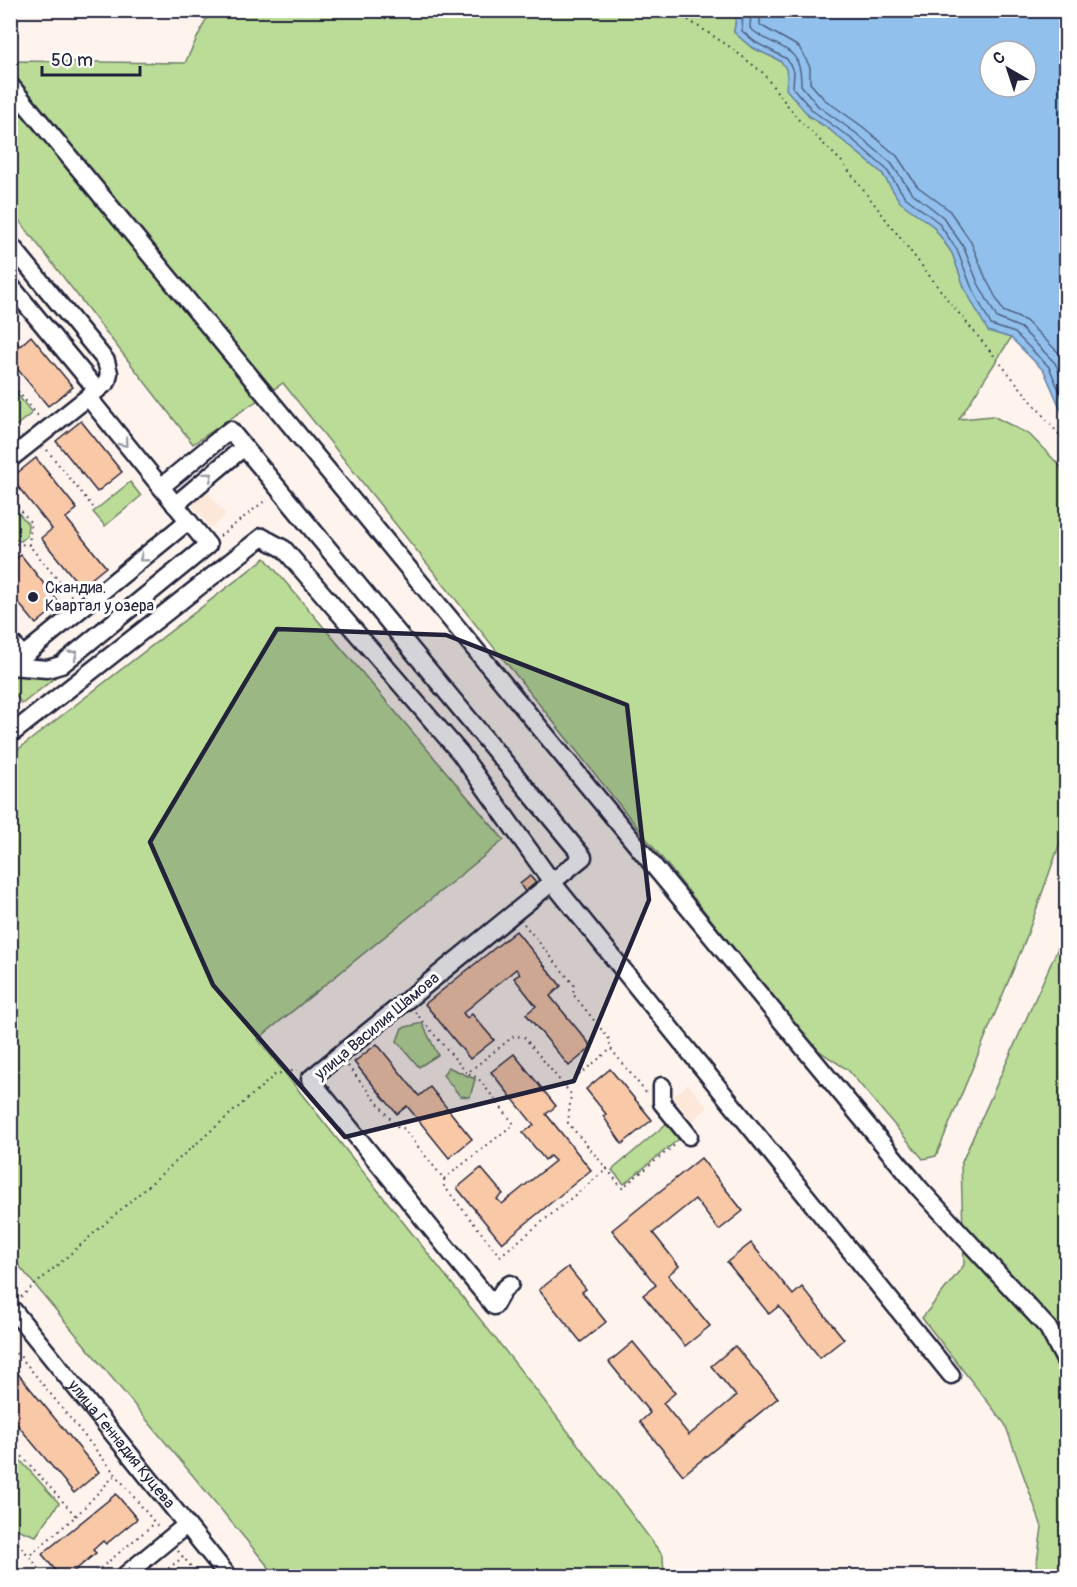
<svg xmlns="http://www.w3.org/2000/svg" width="1077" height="1587" viewBox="0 0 1077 1587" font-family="Pangolin,sans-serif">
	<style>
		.built { fill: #fce7d8 }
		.green { fill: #badc96; stroke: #6e7f68; stroke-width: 1.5 }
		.water { fill: #92c0ec; stroke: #6581a5; stroke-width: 1.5; fill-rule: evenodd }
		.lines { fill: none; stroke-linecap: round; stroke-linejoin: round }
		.shore { stroke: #4f6182; stroke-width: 1.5 }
		.building { fill: #f8c8a7; stroke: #22223b; stroke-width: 1.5 }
		.minor-casing { stroke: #22223b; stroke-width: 21 }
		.path { stroke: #22223b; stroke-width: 2; stroke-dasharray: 1.5 4.5; stroke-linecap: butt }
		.minor { stroke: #fff; stroke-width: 16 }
		.oneway { stroke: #9c9ca7 }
		.marked { fill: #22223b; fill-opacity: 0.2; stroke: #22223b; stroke-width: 4.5; stroke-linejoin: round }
		.poi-dot { fill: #22223b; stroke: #fff; stroke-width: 2 }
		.labels { text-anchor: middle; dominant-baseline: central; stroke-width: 6; stroke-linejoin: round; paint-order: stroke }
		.poi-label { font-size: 16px; fill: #22223b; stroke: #fff; text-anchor: start }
		.street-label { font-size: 16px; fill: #22223b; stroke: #fff }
	</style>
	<rect width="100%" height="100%" fill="#fef4ed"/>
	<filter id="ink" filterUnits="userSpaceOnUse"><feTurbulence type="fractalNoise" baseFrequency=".0167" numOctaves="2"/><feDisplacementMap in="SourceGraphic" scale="12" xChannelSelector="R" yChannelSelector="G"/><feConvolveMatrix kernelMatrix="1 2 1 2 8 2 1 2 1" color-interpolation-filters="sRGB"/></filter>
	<g filter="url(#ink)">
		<!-- built -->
		<g class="built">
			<path d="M207,491L226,515L211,528L191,503Z"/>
			<path d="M688,1084L708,1108L692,1121L673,1097Z"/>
		</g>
		<!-- green -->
		<g class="green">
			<path d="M210,11H737L734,32L751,47L783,62L808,116L829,129L882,173L900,201L933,226L952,253L965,289L988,330L1011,338L959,419L993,416L1030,435L1066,472V826L1025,941L936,1156L923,1159L848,1070L819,1051L764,986L283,383L193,444L11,210L10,61L185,63Z"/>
			<path d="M11,386L32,413L13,428L11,425Z"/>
			<path d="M130,482L141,496L105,526L93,512Z"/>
			<path d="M10,503L28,524L27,536L21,541L11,539Z"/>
			<path d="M265,558L504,840L258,1039L533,1386L630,1512L663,1556L664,1576H276L11,1256V745L16,751Z"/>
			<path d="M10,673L57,676L22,704L11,689Z"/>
			<path d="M1066,930V1576H1035L1042,1527L1005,1424L922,1318L964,1265L961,1164Z"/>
			<path d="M422,1023L438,1055L419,1067L397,1041L402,1028Z"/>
			<path d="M448,1067L475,1079L470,1097L460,1096L443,1075Z"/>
			<path d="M666,1124L679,1139L624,1184L612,1170Z"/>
			<path d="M10,1449L59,1503L36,1536L11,1527Z"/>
		</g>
		<!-- water -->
		<path class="water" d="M737,11H1066V421L1044,371L1011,338L988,331L965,289L952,253L933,226L900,202L882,173L829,129L809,116L786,89C791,56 777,62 754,48C747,44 740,38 734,32ZM990,51H1026V87H990Z"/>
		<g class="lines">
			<!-- shore -->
			<g class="shore">
				<path d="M743,10L742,31L755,42L787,59L794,72L793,88L813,111L853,140L886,169L905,197L938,222L957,250L971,286L991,325L1015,333L1049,367L1066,406"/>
				<path d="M751,10L750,28C775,51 802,41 801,85L818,106L857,134L891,163L911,192L943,217L963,246L978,283L997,318L1021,328L1055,363L1066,387"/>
				<path d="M760,10V25L799,47L810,67V83L824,99L863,127L897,156L917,186L949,210L971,242L986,279L1003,311L1026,321L1061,355L1066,365"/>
			</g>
		</g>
		<!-- building -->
		<g class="building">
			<path d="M10,335L20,346L31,336L73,387L48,406L10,360Z"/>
			<path d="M81,421L122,472L97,492L56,441Z"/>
			<path d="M36,458L77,509L66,518L106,567L81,587L41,538L52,529L11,478Z"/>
			<path d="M21,555L60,604L36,624L10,593V563Z"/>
			<path d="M530,876L536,883L525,892L520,884Z"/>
			<path d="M516,931L561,986L550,996L592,1047L569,1066L526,1014L536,1006L514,978L520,974L516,969L463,1013L467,1018L472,1014L494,1040L470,1059L425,1004Z"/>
			<path d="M377,1044L419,1096L430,1087L472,1139L449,1158L407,1106L397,1114L354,1062Z"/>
			<path d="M514,1054L556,1106L546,1114L591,1170L502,1243L457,1188L481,1168L503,1194L497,1199L502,1204L555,1161L550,1156L545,1160L523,1133L534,1125L491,1072Z"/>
			<path d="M610,1069L652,1120L622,1144L603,1116L606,1114L586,1089Z"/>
			<path d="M701,1158L743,1211L719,1230L695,1199L653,1233L679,1266L668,1275L710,1326L685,1346L643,1295L656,1285L612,1230Z"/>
			<path d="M751,1243L793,1295L802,1287L844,1339L820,1358L779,1306L769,1314L727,1262Z"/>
			<path d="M568,1267L586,1289L582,1292L606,1322L581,1342L539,1290Z"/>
			<path d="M633,1342L675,1393L663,1403L689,1435L736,1396L711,1366L735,1346L778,1398L683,1475L640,1422L650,1413L609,1362Z"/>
			<path d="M10,1364L99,1472L74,1493L10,1416Z"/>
			<path d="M116,1494L137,1519L106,1544L103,1541L93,1550L96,1553L68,1576H60L42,1554Z"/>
			<path d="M10,1561L23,1576H10Z"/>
		</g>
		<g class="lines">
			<!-- minor casing -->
			<g class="minor-casing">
				<g id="minor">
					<path d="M10,85L920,1189L1048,1328L1066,1362"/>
					<path d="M10,244L106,361L109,373L107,382L10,459"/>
					<path d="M10,285L97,390"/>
					<path d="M161,487L230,430L583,857L310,1079L494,1306L503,1290L510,1284"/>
					<path d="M175,505L244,447"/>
					<path d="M10,641L23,656"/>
					<path d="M10,666L47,669L61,665L208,545L88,397"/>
					<path d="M20,666L23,656L188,521"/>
					<path d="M10,726L15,731L262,537L284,549L460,753L552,882L951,1375"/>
					<path d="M662,1086V1103L689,1136"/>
					<path id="s1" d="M10,1312L13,1310L228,1576"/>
					<path d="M124,1576L185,1526"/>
				</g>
			</g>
			<!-- path -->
			<g class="path">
				<path d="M673,10L730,47L762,72L798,119L842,162L948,300L1066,443"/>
				<path d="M10,15L18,10"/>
				<path d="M10,382L39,417"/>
				<path d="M47,450L93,507"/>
				<path d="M10,497L31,523L29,545L72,597"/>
				<path d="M220,536L267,499"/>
				<path d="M10,543L29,545"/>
				<path d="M524,924L574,985L573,994L609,1039L611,1049L647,1094"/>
				<path d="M415,1012L467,1073L514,1036L524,1037L571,1094L568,1123L607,1169"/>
				<path d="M348,1066L397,1127L403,1128L444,1179V1186L500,1256L607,1169L622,1188L676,1144"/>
				<path d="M565,1086L611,1049"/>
				<path d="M444,1179L514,1124L478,1078L467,1073"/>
				<path d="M21,1297L276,1074L297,1070"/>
				<path d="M10,1351L19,1355L159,1528"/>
				<path d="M10,1443L76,1516L29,1556L45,1576"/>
				<path d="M76,1516L115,1475"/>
				<path d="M10,1534L29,1556"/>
				<path d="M178,1551L199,1576"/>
				<path d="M91,1576L155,1523"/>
				<path d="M159,1576L183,1557"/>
			</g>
			<!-- minor -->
			<use href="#minor" class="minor"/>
		</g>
		<!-- one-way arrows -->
		<defs><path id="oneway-chevron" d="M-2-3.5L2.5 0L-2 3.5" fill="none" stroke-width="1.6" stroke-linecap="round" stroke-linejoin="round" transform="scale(1.5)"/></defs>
		<g class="oneway">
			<use href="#oneway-chevron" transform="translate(124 443) rotate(51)"/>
			<use href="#oneway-chevron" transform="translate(209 476) rotate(-40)"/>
			<use href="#oneway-chevron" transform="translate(143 558) rotate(141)"/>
			<use href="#oneway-chevron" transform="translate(74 654) rotate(-39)"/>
		</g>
	</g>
	<!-- marked area -->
	<path class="marked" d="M277,629L446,635L627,705L649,900L574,1081L345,1137L213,985L150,842Z"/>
	<!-- markers -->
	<circle class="poi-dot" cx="33" cy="597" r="6"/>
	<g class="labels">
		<!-- poi labels -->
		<g class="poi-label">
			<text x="45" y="588">Скандиа.<tspan x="45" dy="18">Квартал у озера</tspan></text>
		</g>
		<!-- street labels -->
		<g class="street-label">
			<text transform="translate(377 1026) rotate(-40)">улица Василия Шамова</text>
			<text stroke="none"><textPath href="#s1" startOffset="176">улица Геннадия Куцева</textPath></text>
		</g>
	</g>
	<!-- margin -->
	<rect width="1077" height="1587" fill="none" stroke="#fff" stroke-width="36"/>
	<rect x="18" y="18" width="1041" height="1551" fill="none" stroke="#22223b" stroke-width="2" filter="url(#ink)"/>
	<!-- north arrow -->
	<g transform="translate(1008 69) rotate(321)"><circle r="28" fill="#ffffff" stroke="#a7a7b1" stroke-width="1.5"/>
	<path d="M0-4.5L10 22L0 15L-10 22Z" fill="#22223b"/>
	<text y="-9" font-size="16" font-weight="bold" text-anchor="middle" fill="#22223b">С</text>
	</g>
	<!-- scale -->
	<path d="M42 66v9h98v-9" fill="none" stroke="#22223b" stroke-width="3"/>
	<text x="51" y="66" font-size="18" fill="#22223b" stroke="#ffffff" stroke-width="4.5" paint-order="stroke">50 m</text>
</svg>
